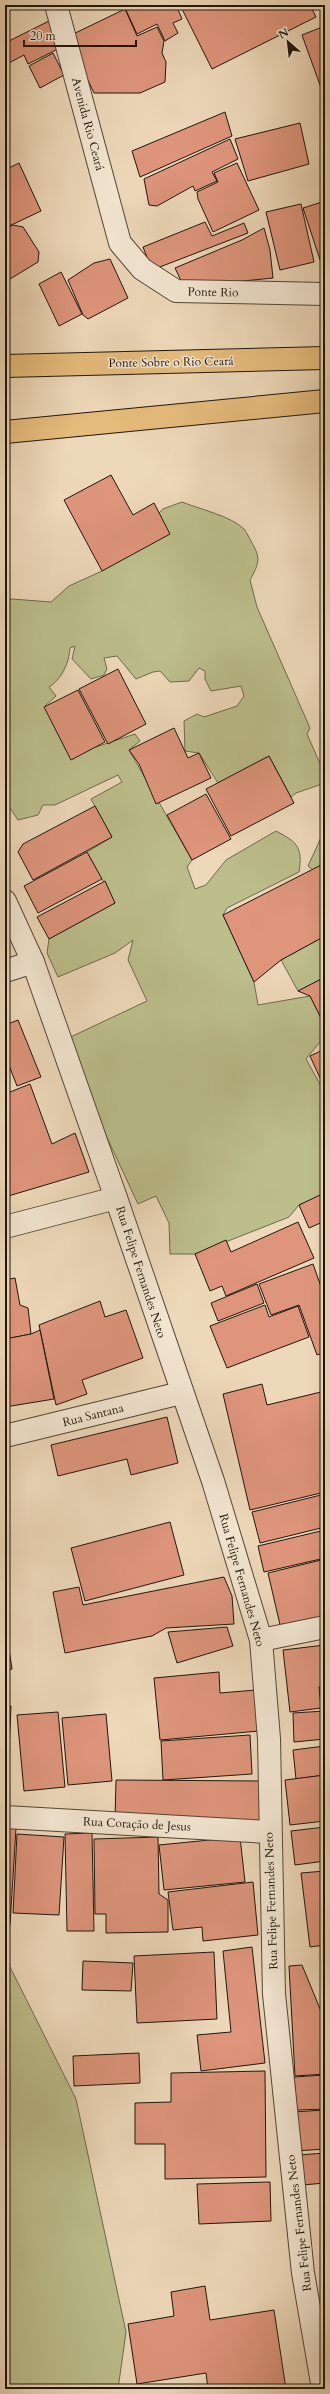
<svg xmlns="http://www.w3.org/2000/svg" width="330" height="2394" viewBox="0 0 330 2394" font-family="Cardo,serif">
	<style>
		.green { fill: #bcbe8c; stroke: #6e6a4c }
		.building { fill: #de957c; stroke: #1f160b }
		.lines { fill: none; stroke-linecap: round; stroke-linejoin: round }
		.minor-casing { stroke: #524636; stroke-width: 24 }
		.major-casing { stroke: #1f160b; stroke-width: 24 }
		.minor { stroke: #f3e6d2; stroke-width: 22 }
		.major { stroke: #e6bc7c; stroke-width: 22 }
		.labels { text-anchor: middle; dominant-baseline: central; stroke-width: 3; stroke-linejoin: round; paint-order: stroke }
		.street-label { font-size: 12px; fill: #1f160b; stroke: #f3e6d2 }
	</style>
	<rect width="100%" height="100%" fill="#edd8b9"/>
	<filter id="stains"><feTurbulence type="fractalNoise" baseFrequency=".005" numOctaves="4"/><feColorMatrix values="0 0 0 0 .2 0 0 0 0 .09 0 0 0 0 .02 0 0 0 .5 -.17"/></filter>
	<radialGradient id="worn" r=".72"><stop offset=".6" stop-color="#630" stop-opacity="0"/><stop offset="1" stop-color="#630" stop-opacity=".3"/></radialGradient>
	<!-- green -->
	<g class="green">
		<path d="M182,502C199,509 231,516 244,529C247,533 250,539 252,543C261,558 259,564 250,580L257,607L310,728L307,734L325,775V783L296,793L291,797L269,756L218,783L199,753L185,751L184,721L197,714L204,717L237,706L244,696L241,686L211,691L205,679V671L199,668L189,681L170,682L160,671L153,672L136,679L117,656L104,658L107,669L104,675L91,679L72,659L75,646L70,648C69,663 62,679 49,687L56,696L44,707L96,747L135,734L140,741L129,750L192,860L187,867L195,889L206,885L226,860L276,831C297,842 303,847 299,872L227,908L223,915L254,982L258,1005L310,996L325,1026V1036L306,1059L325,1093V1194L299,1205L289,1217L195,1254H170L169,1223L156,1196L138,1204L62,1041L147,1001L128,960L133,940L115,953L58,977L47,953L49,939L115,903L87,852L112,837L91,799L122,782L118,775L55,805H43L38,815L18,820L10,808L5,806V601L12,599L51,602L69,586L102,571L163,509Z"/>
		<path d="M325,829V863L313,870L308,866Z"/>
		<path d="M325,936V977L298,991L281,960Z"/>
		<path d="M5,1957L76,2099L126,2332L118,2389H5Z"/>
	</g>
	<!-- building -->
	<g class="building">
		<path d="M131,5H176L182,19L173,23L178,33L165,41L157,24L137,34L125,8Z"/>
		<path d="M180,5H310L316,17L212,69Z"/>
		<path d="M125,9L137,36L157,27L164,41L162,53L166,62L165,82L140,93H94L67,37Z"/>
		<path d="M49,21L62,47L28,64L24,55L5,65V43Z"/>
		<path d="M325,26V99L302,35Z"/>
		<path d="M53,53L64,75L40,88L29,66Z"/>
		<path d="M225,112L232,136L140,177L132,151Z"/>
		<path d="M5,122L10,132L5,135Z"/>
		<path d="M300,123L309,164L248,181L235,139Z"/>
		<path d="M230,139L238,159L212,172L217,181L195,191L193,186L157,206L149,205L144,179Z"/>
		<path d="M19,163L41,211L5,228V170Z"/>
		<path d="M237,163L259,210L213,232L198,199L197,192L218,182L214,173Z"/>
		<path d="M325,201V272H324L303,208Z"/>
		<path d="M301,204L314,262L280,270L266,212Z"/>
		<path d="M205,222L212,236L244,223L248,233L152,270L143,247Z"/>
		<path d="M13,225L23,227L39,252L38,262L5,282V229Z"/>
		<path d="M264,228L270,250L273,278L184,287L175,268L242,240Z"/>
		<path d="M110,259L128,298L88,319L83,315L68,280L94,263Z"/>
		<path d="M61,272L82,314L59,326L39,284Z"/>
		<path d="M111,475L133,515L154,503L170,534L102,571L64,500Z"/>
		<path d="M118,669L146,724L108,744L79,689Z"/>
		<path d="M78,690L105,742L71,760L44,707Z"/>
		<path d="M174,728L188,758L199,753L211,778L156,804L139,764L129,750Z"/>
		<path d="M269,756L294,803L231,836L206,789Z"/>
		<path d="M206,794L231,839L192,860L167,815Z"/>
		<path d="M95,806L112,837L33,880L18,852L23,844Z"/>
		<path d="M87,852L102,879L38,913L24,886Z"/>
		<path d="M325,863V936L281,960L254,982L223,915Z"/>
		<path d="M105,881L115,903L49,939L37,917Z"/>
		<path d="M325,977V1026L310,996L298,991Z"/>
		<path d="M18,1020L41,1077L17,1086L5,1055V1025Z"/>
		<path d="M325,1049V1089L310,1056Z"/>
		<path d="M30,1084L52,1144L75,1133L89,1172L5,1197V1094Z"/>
		<path d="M320,1195L325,1207V1221L309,1228L299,1205Z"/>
		<path d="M298,1222L314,1258L226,1296L222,1286L210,1291L195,1254L226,1240L231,1252Z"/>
		<path d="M325,1250V1269L321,1251Z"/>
		<path d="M313,1264L325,1298V1352L317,1355L299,1305L271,1315L259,1284Z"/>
		<path d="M15,1278L20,1305L28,1308L31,1334L6,1339L5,1280Z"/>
		<path d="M257,1284L264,1303L218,1321L211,1303Z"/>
		<path d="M100,1301L105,1317L126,1310L143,1358L82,1380L87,1394L56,1405L39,1325Z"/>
		<path d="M265,1305L269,1317L298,1306L309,1337L227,1368L210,1326Z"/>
		<path d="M40,1330L54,1399L5,1407V1374H8L5,1358V1339L31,1334Z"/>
		<path d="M5,1358L8,1374H5Z"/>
		<path d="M262,1384L267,1405L325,1391V1446L322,1447L325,1460V1492L250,1510L223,1394Z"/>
		<path d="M167,1417L178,1463L131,1475L127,1459L58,1476L51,1445Z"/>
		<path d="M325,1494V1527L260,1543L252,1512Z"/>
		<path d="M170,1522L184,1575L85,1601L71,1548Z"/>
		<path d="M325,1530V1558L264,1572L258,1546Z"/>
		<path d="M325,1559V1618L281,1629L268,1573Z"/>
		<path d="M224,1577L232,1596L234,1624L166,1628L152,1636L65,1653L53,1592L79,1587L83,1605Z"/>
		<path d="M5,1623L12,1669L5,1672Z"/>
		<path d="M227,1627L233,1646L177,1663L168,1632Z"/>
		<path d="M325,1645V1686L319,1687L321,1708L290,1712L283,1650Z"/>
		<path d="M219,1672L220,1693L256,1690L259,1731L160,1740L154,1678Z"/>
		<path d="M5,1706H11L9,1751H5Z"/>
		<path d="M325,1711V1739L294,1742L293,1713Z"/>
		<path d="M58,1712L65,1787L24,1791L17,1715Z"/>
		<path d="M106,1714L112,1781L68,1785L62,1718Z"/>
		<path d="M250,1735L252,1774L163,1780L161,1741Z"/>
		<path d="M325,1746V1775L296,1779L293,1750Z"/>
		<path d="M325,1775V1821L290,1825L285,1780Z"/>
		<path d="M116,1780L261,1781V1822L115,1821Z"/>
		<path d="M325,1827V1861L295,1865L291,1831Z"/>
		<path d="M5,1828H16L10,1925H5Z"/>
		<path d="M92,1833L94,1931H67L65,1834Z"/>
		<path d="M17,1834L64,1837L59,1915L13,1913Z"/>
		<path d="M158,1837L159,1894L168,1900V1932L106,1933V1914H95L94,1839Z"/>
		<path d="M240,1837L245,1882L164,1890L159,1845Z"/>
		<path d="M325,1871V1945L310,1947L301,1873Z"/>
		<path d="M253,1882L258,1935L203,1941L202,1927L173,1930L168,1892Z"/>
		<path d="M252,1947L265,2063L201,2071L197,2035L231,2032L223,1951Z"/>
		<path d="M214,1952L217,2019L137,2023L134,1956Z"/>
		<path d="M83,1961L133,1963L131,1991L82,1990Z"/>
		<path d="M302,1965L325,2021V2074L295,2076L289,1966Z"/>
		<path d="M139,2053L140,2083L74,2086L73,2056Z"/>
		<path d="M265,2071L266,2177L165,2179V2144H135V2103L171,2102V2073Z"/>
		<path d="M325,2075V2109L297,2110L294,2077Z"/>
		<path d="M325,2110V2149L295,2151L293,2112Z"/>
		<path d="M325,2153V2183L302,2185L299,2155Z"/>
		<path d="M270,2182L271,2221L199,2224L197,2184Z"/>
		<path d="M205,2286L210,2320L274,2310L286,2389H208L206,2373L137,2384L128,2324L174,2316L171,2292Z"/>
	</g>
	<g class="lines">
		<!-- minor casing -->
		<g class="minor-casing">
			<g id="minor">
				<path d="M56,5L120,243L142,269L176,291L325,294"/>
				<path d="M5,901L33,962L116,1198L213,1481L261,1640L269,1739L274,1994L303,2273L323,2389"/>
				<path d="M5,971L33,962"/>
				<path d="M5,1227L116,1198"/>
				<path d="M5,1436L181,1393"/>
				<path d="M261,1640L325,1627"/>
				<path d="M5,1817L269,1832"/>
			</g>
		</g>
		<!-- major casing -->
		<g class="major-casing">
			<g id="major">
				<path d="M5,366L325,358"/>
				<path d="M5,432L325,401"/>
			</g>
		</g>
		<!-- minor -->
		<use href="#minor" class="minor"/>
		<!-- major -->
		<use href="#major" class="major"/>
	</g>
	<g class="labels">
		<!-- street labels -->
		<g class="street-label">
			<text transform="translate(88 124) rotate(75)">Avenida Rio Ceará</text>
			<text transform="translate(213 292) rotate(1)">Ponte Rio</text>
			<text transform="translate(171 362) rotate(-1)">Ponte Sobre o Rio Ceará</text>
			<text transform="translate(141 1272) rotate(72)">Rua Felipe Fernandes Neto</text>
			<text transform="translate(93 1415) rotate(-14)">Rua Santana</text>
			<text transform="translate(242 1580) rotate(74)">Rua Felipe Fernandes Neto</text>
			<text transform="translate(137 1824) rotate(3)">Rua Coração de Jesus</text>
			<text transform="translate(271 1901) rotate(-92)">Rua Felipe Fernandes Neto</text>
			<text transform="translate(299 2223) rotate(-97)">Rua Felipe Fernandes Neto</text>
		</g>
	</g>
	<!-- margin -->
	<rect width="330" height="2394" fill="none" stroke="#edd8b9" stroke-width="20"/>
	<rect x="6" y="6" width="318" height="2382" fill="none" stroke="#1f160b" stroke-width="2"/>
	<rect x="10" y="10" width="310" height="2374" fill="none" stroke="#1f160b"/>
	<!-- north arrow -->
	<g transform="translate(288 42) rotate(332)" stroke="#f3e6d2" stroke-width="3" paint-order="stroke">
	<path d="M0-3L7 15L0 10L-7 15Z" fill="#1f160b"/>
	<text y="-6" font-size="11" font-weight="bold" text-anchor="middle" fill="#1f160b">N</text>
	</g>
	<!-- scale -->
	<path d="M24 40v6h112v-6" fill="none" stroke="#1f160b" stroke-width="2"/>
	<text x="30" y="40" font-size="12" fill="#1f160b" stroke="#f3e6d2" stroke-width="3" paint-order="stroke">20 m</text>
	<rect width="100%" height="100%" filter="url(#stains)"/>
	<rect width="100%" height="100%" fill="url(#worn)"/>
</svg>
